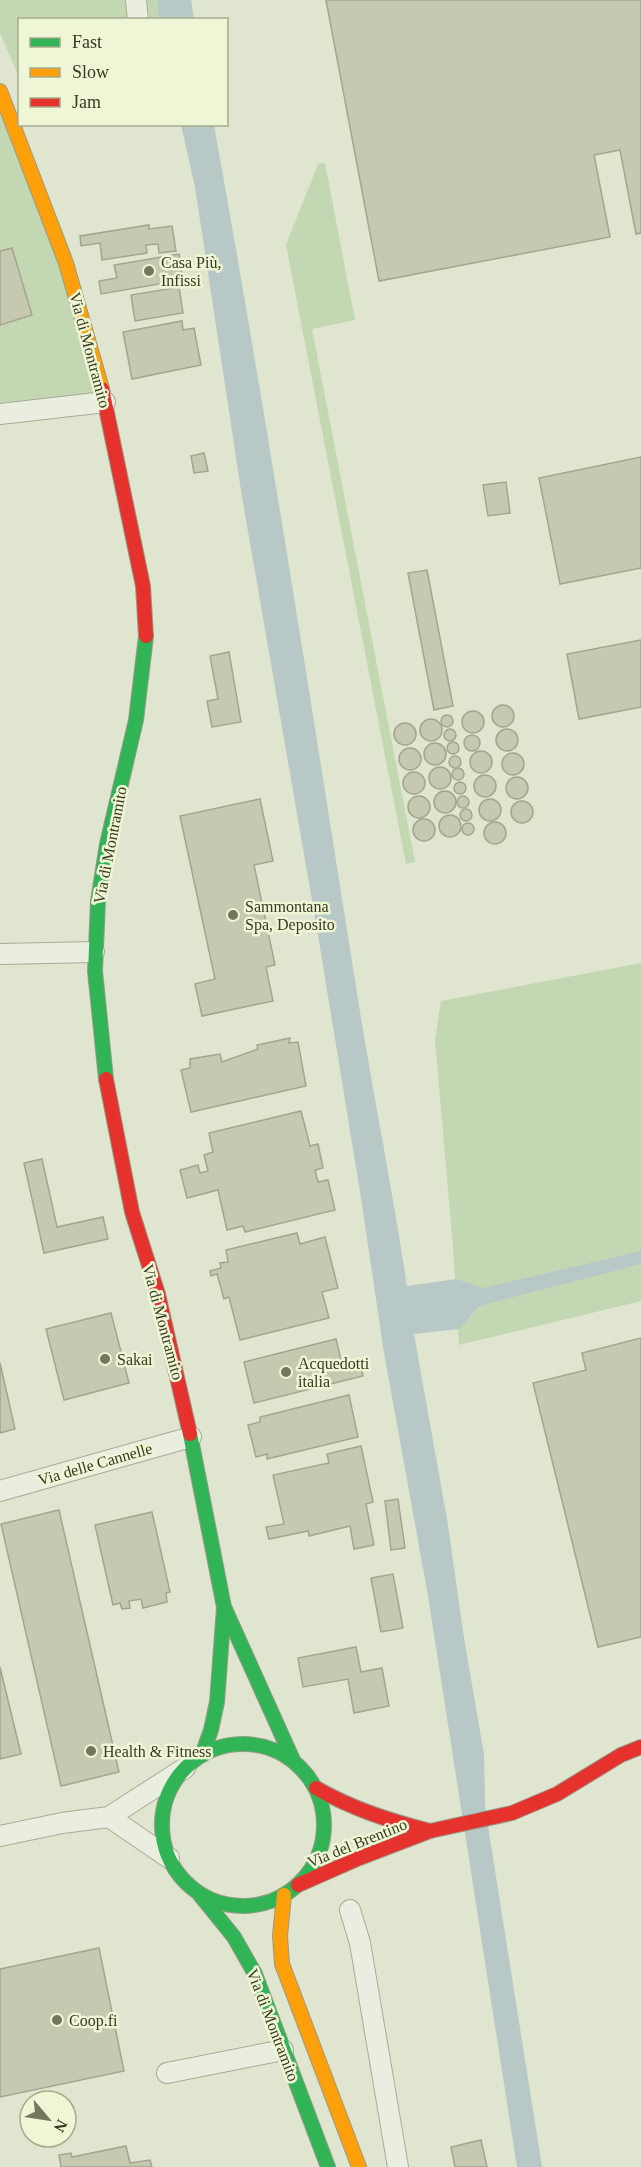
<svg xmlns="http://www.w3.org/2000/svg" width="641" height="2167" viewBox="0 0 641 2167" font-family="Georgia,serif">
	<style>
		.green { fill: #c3d8b2 }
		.water { fill: #b8c8c6 }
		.building { fill: #c7c8b0; stroke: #a4a58e; stroke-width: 1.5 }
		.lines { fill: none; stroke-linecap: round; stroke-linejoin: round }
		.street-casing { stroke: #a8ab98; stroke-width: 22 }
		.fast-casing { stroke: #979a88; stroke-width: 16 }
		.slow-casing { stroke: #979a88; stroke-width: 16 }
		.jam-casing { stroke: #979a88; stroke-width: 16 }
		.street { stroke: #eaeee0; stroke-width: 20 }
		.fast { stroke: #30b455; stroke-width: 14 }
		.slow { stroke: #ff9f0a; stroke-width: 14 }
		.jam { stroke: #e5322d; stroke-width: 14 }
		.poi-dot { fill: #74765d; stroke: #eef6d6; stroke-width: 2 }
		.labels { text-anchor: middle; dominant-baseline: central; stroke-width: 5; stroke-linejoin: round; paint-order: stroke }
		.poi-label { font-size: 16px; fill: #3a3a1f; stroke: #eef6d6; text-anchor: start }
		.street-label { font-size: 16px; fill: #3a3a1f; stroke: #eef6d6 }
	</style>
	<rect width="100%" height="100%" fill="#e0e5cf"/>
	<!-- green -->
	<g class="green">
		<path d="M0,0H157L159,19L20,20L19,77L0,33Z"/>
		<path d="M0,91L105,402L0,414Z"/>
		<path d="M325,163L355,320L312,329L415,862L406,864L286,245L318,164Z"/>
		<path d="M641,963V1301L459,1345L453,1248L435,1040L441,1001Z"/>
	</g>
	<!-- water -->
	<g class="water">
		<path d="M157,0H191L194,19H159Z"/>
		<path d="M181,125H214C267,419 313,716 360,1012C375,1103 393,1194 407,1286L456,1279L484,1288L641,1251V1264L479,1306L459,1329L414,1334L448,1525L464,1638L484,1754L485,1807L542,2167H517L428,1596L383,1347L362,1204L317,929L242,497L195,187Z"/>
	</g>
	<!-- building -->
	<g class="building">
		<path d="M326,0H641V233L636,234L620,150L594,155L610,237L379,281Z"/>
		<path d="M149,225V229L172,226L176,251L159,253L158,244L146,245L147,253L102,260L100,243L81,246L80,236Z"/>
		<path d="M12,248L32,315L0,325V251Z"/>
		<path d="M179,254L183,280L101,294L99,281L117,278L114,265Z"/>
		<path d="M179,287L183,313L135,321L131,295Z"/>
		<path d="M182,321L183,330L194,328L201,365L132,379L123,332Z"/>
		<path d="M204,453L208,471L194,473L191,456Z"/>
		<path d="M641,457V568L560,584L539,478Z"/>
		<path d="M506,482L510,513L488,516L483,485Z"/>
		<path d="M427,570L453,706L434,710L408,573Z"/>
		<path d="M641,640V707L579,719L567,654Z"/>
		<path d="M229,652L241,722L212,727L207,701L218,699L210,656Z"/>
		<circle cx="503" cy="716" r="11"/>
		<circle cx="473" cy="722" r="11"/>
		<circle cx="447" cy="721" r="6"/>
		<circle cx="431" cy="730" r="11"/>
		<circle cx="405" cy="734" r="11"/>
		<circle cx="450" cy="735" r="6"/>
		<circle cx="507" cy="740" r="11"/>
		<circle cx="472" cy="743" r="8"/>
		<circle cx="453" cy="748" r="6"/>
		<circle cx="435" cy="754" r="11"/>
		<circle cx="410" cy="759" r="11"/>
		<circle cx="481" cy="762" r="11"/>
		<circle cx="513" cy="764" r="11"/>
		<circle cx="455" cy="762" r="6"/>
		<circle cx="440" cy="778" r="11"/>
		<circle cx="458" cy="774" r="6"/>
		<circle cx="414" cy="783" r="11"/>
		<circle cx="485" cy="786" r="11"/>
		<circle cx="517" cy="788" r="11"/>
		<circle cx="460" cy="788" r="6"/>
		<circle cx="445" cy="802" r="11"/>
		<circle cx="463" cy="802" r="6"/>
		<circle cx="419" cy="807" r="11"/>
		<path d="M260,799L273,861L254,865L275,965L266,967L273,1001L202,1016L195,984L215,979L180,816Z"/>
		<circle cx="490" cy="810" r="11"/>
		<circle cx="522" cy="812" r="11"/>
		<circle cx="466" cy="815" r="6"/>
		<circle cx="450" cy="826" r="11"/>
		<circle cx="424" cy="830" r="11"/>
		<circle cx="495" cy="833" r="11"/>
		<circle cx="468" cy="829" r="6"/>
		<path d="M290,1038L289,1043L298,1042L306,1086L191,1112L181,1070L190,1068V1059L220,1054L222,1062L258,1049L257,1045Z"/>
		<path d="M301,1111L310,1146L318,1144L323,1168L315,1170L318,1182L328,1180L335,1210L245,1232L243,1226L227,1230L218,1190L187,1198L180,1170L198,1165L200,1173L208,1171L204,1155L213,1152L209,1133Z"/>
		<path d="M42,1159L57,1227L103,1217L108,1239L44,1253L24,1163Z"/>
		<path d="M297,1233L300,1244L325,1237L338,1288L322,1292L329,1318L240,1340L229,1297L224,1299L217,1274L211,1276L210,1271L221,1268L220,1263L228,1262L226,1250Z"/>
		<path d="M111,1313L129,1383L64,1400L46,1329Z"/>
		<path d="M641,1338V1637L598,1647L533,1383L586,1370L582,1353Z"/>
		<path d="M336,1339L342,1364L359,1359L363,1376L254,1403L244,1362Z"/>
		<path d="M0,1363L15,1429L0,1433Z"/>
		<path d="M349,1395L358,1437L267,1459V1454L256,1457L248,1425L260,1422V1417Z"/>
		<path d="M361,1446L373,1502L366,1504L374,1545L354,1549L350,1526L309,1536L308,1531L269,1539L266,1527L284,1524L273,1475L329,1463L327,1454Z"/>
		<path d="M398,1499L405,1548L391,1550L385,1501Z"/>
		<path d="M59,1510L119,1772L61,1786L1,1524Z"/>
		<path d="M152,1512L170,1592L166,1593L167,1602L143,1608L141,1599L129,1601L130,1608L122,1609L120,1603L113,1605L95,1525Z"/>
		<path d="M393,1574L403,1628L381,1632L371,1578Z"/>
		<path d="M356,1647L361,1672L382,1668L389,1706L354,1713L348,1679L303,1687L298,1658Z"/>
		<path d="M0,1667L21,1754L0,1759Z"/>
		<path d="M99,1948L124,2071L0,2097V1969Z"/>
		<path d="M481,2140L487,2167H455L451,2147Z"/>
		<path d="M126,2146L130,2163L150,2160L152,2167H61L59,2155L71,2153L72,2157Z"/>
	</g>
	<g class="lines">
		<!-- street casing -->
		<g class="street-casing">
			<g id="street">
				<path d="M136,0L138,20"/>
				<path d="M0,414L105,402"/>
				<path d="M0,954L94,952"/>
				<path d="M0,1491L191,1437"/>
				<path d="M109,1817L169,1858"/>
				<path d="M0,1836L62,1823L109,1817L185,1768"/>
				<path d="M350,1910L360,1943L398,2167"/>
				<path d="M167,2073L283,2050"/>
			</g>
		</g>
		<!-- fast casing -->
		<g class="fast-casing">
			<g id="fast">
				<path d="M106,1079L95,971L98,901L107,844L136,720L146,636"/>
				<path d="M190,1434L224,1607L217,1702L211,1730L202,1755"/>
				<path d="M225,1609L293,1760"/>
				<circle cx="243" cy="1825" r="81"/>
				<path d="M200,1895L234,1937L255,1974L328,2167"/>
			</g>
		</g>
		<!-- slow casing -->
		<g class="slow-casing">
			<g id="slow">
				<path d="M0,91L66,263L102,389"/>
				<path d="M284,1895L280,1936L282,1964L359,2167"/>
			</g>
		</g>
		<!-- jam casing -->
		<g class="jam-casing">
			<g id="jam">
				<path d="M102,389L143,586L146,636"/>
				<path d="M106,1079L132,1212L158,1294L190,1434"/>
				<path d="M316,1788C352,1809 390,1821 430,1831"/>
				<path d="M298,1885L357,1859L430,1831L512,1813L557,1794L621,1755L641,1747"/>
			</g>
		</g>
		<!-- street -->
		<use href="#street" class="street"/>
		<!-- fast -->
		<use href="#fast" class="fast"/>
		<!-- slow -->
		<use href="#slow" class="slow"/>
		<!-- jam -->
		<use href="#jam" class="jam"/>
	</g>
	<!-- markers -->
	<g class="poi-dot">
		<circle cx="149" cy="271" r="6"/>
		<circle cx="233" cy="915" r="6"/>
		<circle cx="105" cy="1359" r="6"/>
		<circle cx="286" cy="1372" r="6"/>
		<circle cx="91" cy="1751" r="6"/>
		<circle cx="57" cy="2020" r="6"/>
	</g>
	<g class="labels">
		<!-- poi labels -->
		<g class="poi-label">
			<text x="161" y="262">Casa Più,<tspan x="161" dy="18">Infissi</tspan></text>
			<text x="245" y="906">Sammontana<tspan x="245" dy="18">Spa, Deposito</tspan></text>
			<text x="117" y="1359">Sakai</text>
			<text x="298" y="1363">Acquedotti<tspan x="298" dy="18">italia</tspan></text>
			<text x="103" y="1751">Health &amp; Fitness</text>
			<text x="69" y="2020">Coop.fi</text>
		</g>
		<!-- street labels -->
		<g class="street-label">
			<text transform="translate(90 350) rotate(75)">Via di Montramito</text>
			<text transform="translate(110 845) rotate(-79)">Via di Montramito</text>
			<text transform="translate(163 1322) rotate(75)">Via di Montramito</text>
			<text transform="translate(95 1464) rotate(-16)">Via delle Cannelle</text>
			<text transform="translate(357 1843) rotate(-22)">Via del Brentino</text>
			<text transform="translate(273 2025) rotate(69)">Via di Montramito</text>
		</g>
	</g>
	<!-- legend -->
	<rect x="18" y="18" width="210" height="108" fill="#eef6d6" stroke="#a6ab8d" stroke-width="1.5"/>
	<rect x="30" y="38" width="30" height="9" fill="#30b455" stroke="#a6ab8d" stroke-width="1.5"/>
	<text x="72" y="48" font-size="18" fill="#3a3a1f">Fast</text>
	<rect x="30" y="68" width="30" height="9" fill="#ff9f0a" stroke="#a6ab8d" stroke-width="1.5"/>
	<text x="72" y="78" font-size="18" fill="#3a3a1f">Slow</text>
	<rect x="30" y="98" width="30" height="9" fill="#e5322d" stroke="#a6ab8d" stroke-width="1.5"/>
	<text x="72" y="108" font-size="18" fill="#3a3a1f">Jam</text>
	<!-- north arrow -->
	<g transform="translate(48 2119) rotate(119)"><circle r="28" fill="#eef6d6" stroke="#a6ab8d" stroke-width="1.5"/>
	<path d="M0-4.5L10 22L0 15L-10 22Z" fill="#74765d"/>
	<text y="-9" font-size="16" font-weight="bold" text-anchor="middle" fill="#3a3a1f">N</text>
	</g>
</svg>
